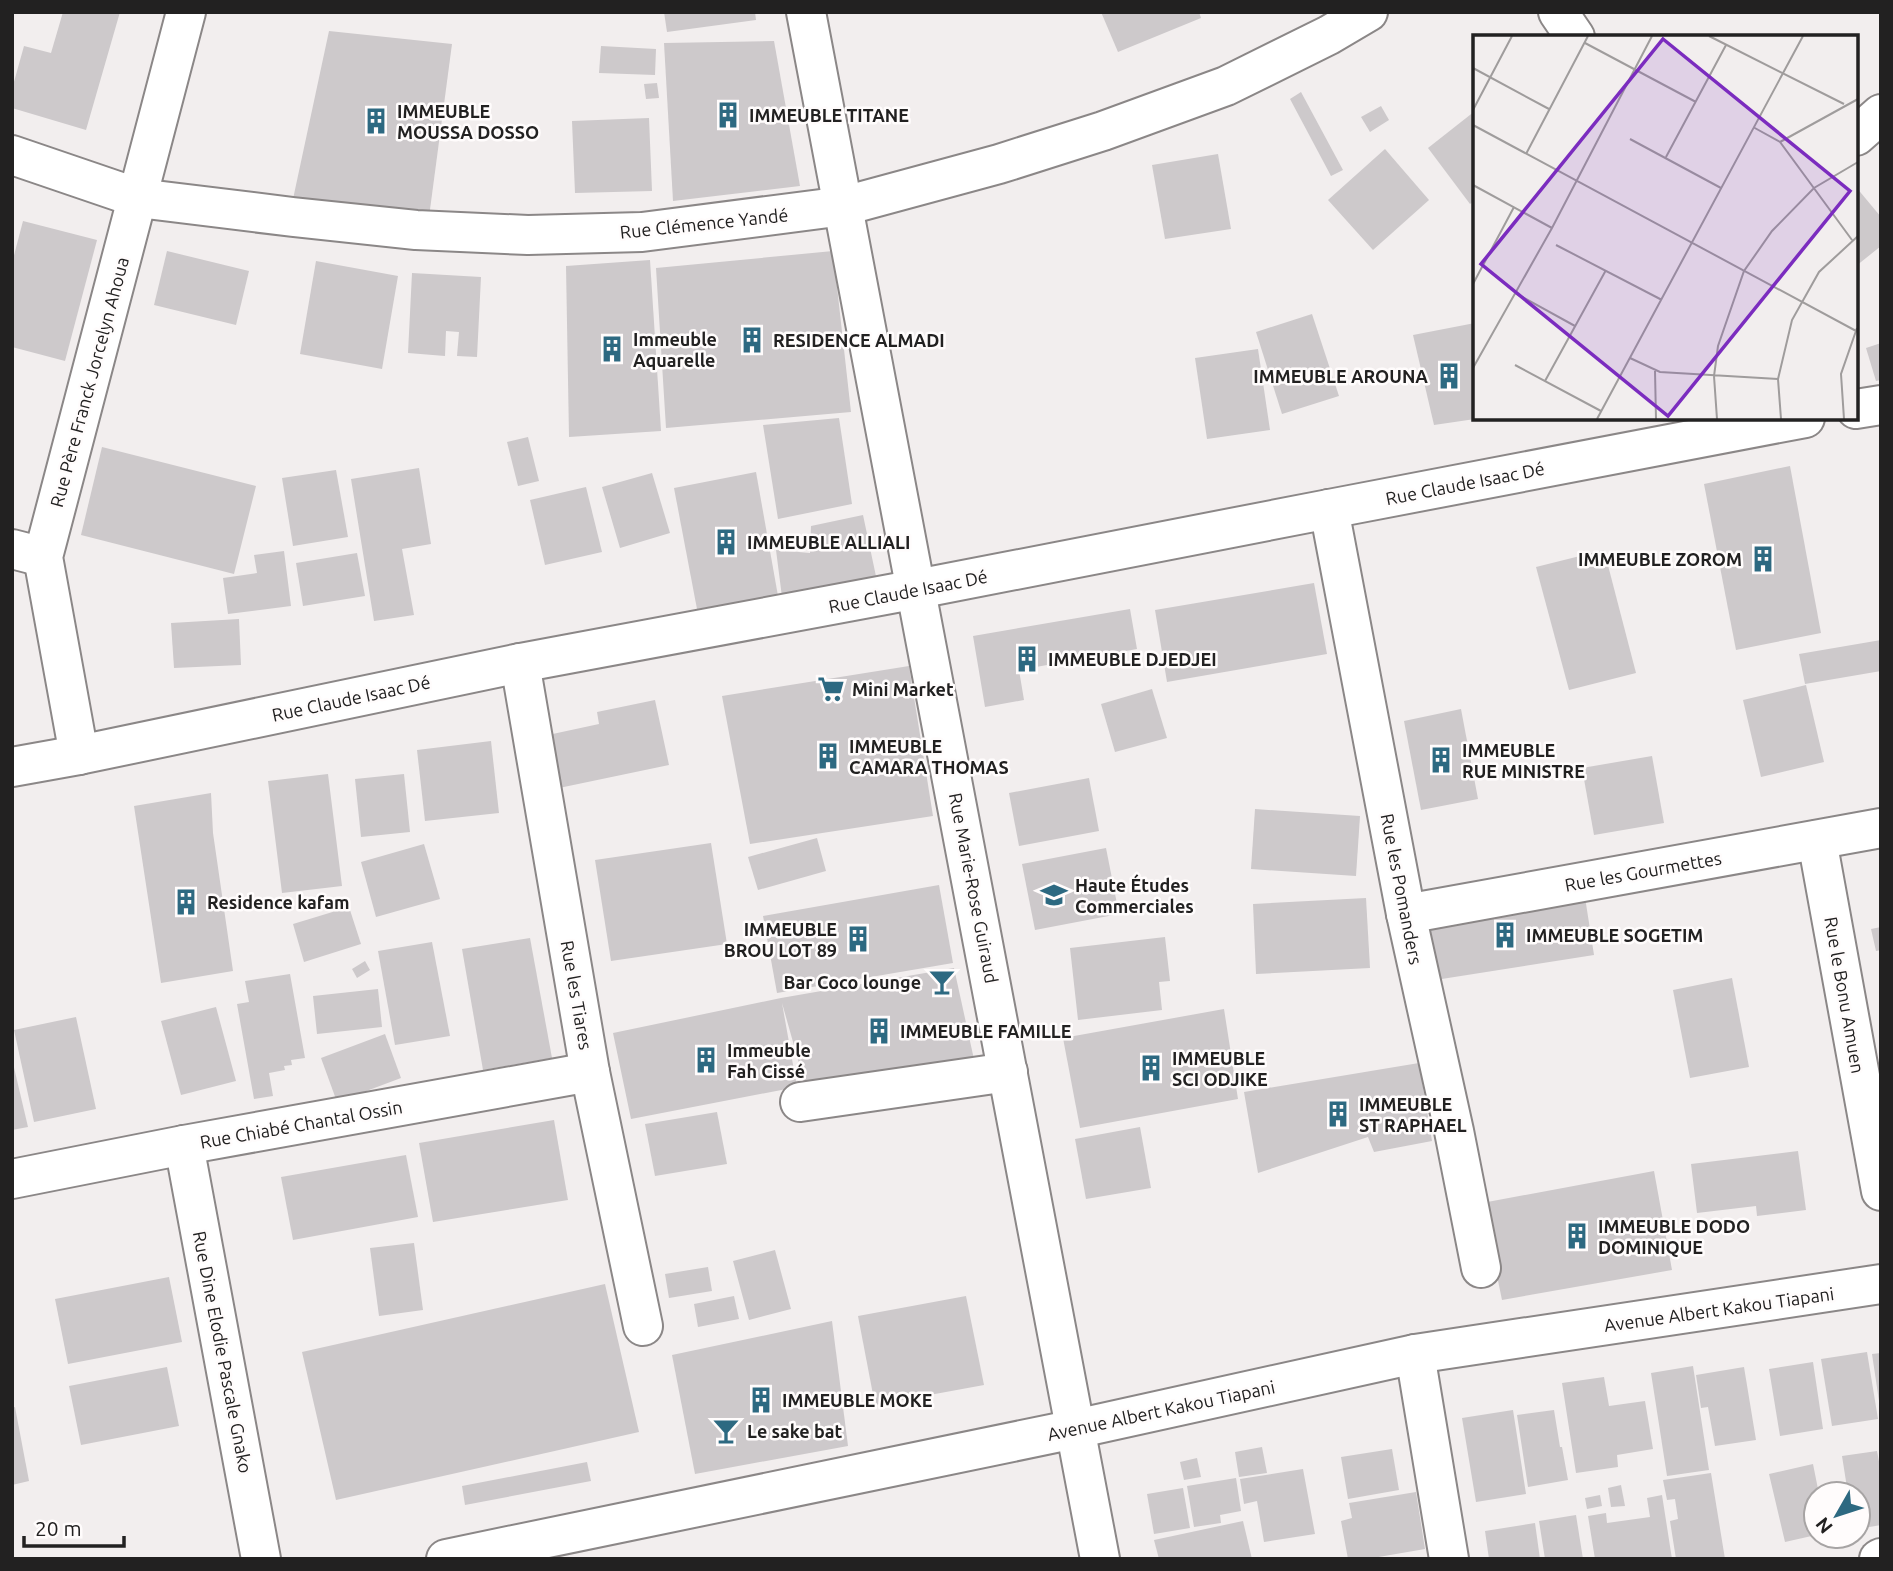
<svg xmlns="http://www.w3.org/2000/svg" width="1893" height="1571" viewBox="0 0 1893 1571" font-family="Ubuntu,sans-serif">
	<style>
		.building { fill: #cdc9cb }
		.lines { fill: none; stroke-linecap: round; stroke-linejoin: round }
		.minor-casing { stroke: #8b8787; stroke-width: 42 }
		.minor { stroke: #fff; stroke-width: 38 }
		.labels { text-anchor: middle; dominant-baseline: central; stroke-width: 5; stroke-linejoin: round; paint-order: stroke }
		.poi-label { font-size: 18px; font-weight: bold; fill: #222121; stroke: #fffcfc; text-anchor: start }
		.street-label { font-size: 18px; fill: #222121; stroke: #fffcfc }
		.inset-road { fill: none; stroke: #9f9c9c; stroke-width: 2 }
		.view { fill: #7b2cbf; fill-opacity: 0.15; stroke: #7b2cbf; stroke-width: 3.5 }
		.inset-edge { fill: none; stroke: #222121; stroke-width: 3.5 }
	</style>
	<rect width="100%" height="100%" fill="#f2eeee"/>
	<!-- building -->
	<g class="building">
		<path d="M63,12H120L86,130L12,108V89L24,46L51,53Z"/>
		<path d="M664,12H755L756,20L667,32Z"/>
		<path d="M1101,12H1199L1201,18L1118,52Z"/>
		<path d="M329,31L452,44L429,217L293,199Z"/>
		<path d="M774,41L800,186L673,201L664,43Z"/>
		<path d="M601,46L656,49L655,75L599,73Z"/>
		<path d="M657,83L659,98L646,99L644,84Z"/>
		<path d="M1301,92L1343,170L1331,176L1290,99Z"/>
		<path d="M1381,106L1389,120L1370,132L1361,117Z"/>
		<path d="M1475,111V200L1470,204L1428,148Z"/>
		<path d="M649,118L652,191L575,193L572,121Z"/>
		<path d="M1385,149L1429,200L1373,250L1328,200Z"/>
		<path d="M1218,154L1231,229L1165,239L1152,165Z"/>
		<path d="M1856,187L1881,217V246L1856,266Z"/>
		<path d="M23,221L97,240L65,361L12,347V263Z"/>
		<path d="M167,251L249,271L236,325L154,305Z"/>
		<path d="M833,251L851,412L666,428L656,268Z"/>
		<path d="M650,260L661,431L569,437L566,266Z"/>
		<path d="M316,261L398,276L382,369L300,354Z"/>
		<path d="M412,273L481,277L477,357L457,356L459,332L446,331L445,356L408,353Z"/>
		<path d="M1312,314L1339,396L1282,414L1256,332Z"/>
		<path d="M1475,323V419L1434,425L1413,335Z"/>
		<path d="M1881,343V380L1876,381L1866,348Z"/>
		<path d="M1258,349L1270,430L1207,439L1195,358Z"/>
		<path d="M839,418L852,504L778,519L763,425Z"/>
		<path d="M528,437L539,481L518,486L507,442Z"/>
		<path d="M102,447L256,486L234,574L81,535Z"/>
		<path d="M1790,466L1821,633L1736,650L1704,484Z"/>
		<path d="M419,468L431,544L402,549L414,615L374,621L351,479Z"/>
		<path d="M336,470L348,537L293,546L282,478Z"/>
		<path d="M756,472L778,596L697,609L674,488Z"/>
		<path d="M652,473L670,533L620,548L602,487Z"/>
		<path d="M586,487L602,552L545,565L530,500Z"/>
		<path d="M863,515L877,581L782,597L776,550L810,553L811,526Z"/>
		<path d="M1604,550L1636,673L1569,690L1536,567Z"/>
		<path d="M284,551L291,606L228,614L223,578L257,573L254,555Z"/>
		<path d="M357,553L365,596L303,606L296,563Z"/>
		<path d="M1314,583L1327,654L1167,682L1155,610Z"/>
		<path d="M1130,609L1137,649L1019,670L1024,700L985,707L973,636Z"/>
		<path d="M239,619L241,665L174,668L171,623Z"/>
		<path d="M1881,640V671L1805,684L1799,654Z"/>
		<path d="M909,666L933,816L750,844L722,696Z"/>
		<path d="M1806,685L1824,762L1761,777L1743,700Z"/>
		<path d="M1152,689L1167,738L1115,752L1101,704Z"/>
		<path d="M655,700L669,765L559,788L548,735L599,724L597,712Z"/>
		<path d="M1461,709L1478,799L1421,810L1404,721Z"/>
		<path d="M491,741L499,813L425,821L417,750Z"/>
		<path d="M1652,756L1664,823L1594,835L1582,768Z"/>
		<path d="M328,774L342,886L282,893L268,781Z"/>
		<path d="M404,774L410,832L361,837L355,779Z"/>
		<path d="M1089,778L1099,831L1019,846L1009,793Z"/>
		<path d="M211,793L213,833L233,971L161,983L134,806Z"/>
		<path d="M1255,809L1360,816L1356,876L1251,869Z"/>
		<path d="M817,838L826,871L758,890L748,857Z"/>
		<path d="M711,843L727,944L611,961L595,860Z"/>
		<path d="M424,844L440,899L376,917L361,862Z"/>
		<path d="M1106,848L1119,914L1035,930L1022,864Z"/>
		<path d="M939,885L953,963L777,993L763,916Z"/>
		<path d="M1584,891L1594,955L1429,981L1416,916Z"/>
		<path d="M1366,898L1370,968L1256,974L1253,904Z"/>
		<path d="M349,907L361,944L304,962L293,924Z"/>
		<path d="M1881,927V950L1876,951L1871,929Z"/>
		<path d="M1165,937L1170,981L1159,982L1162,1010L1078,1020L1070,948Z"/>
		<path d="M530,938L552,1058L483,1070L462,949Z"/>
		<path d="M432,942L450,1036L395,1045L378,951Z"/>
		<path d="M365,961L370,970L357,978L352,969Z"/>
		<path d="M954,968L975,1064L806,1088L782,1003L797,1087L631,1119L613,1033L781,998Z"/>
		<path d="M290,974L305,1058L291,1060L292,1065L284,1066L285,1070L269,1073L273,1096L254,1099L237,1004L249,1002L245,981Z"/>
		<path d="M1732,978L1749,1067L1690,1078L1673,990Z"/>
		<path d="M378,989L382,1027L317,1034L313,996Z"/>
		<path d="M216,1007L236,1081L181,1095L161,1021Z"/>
		<path d="M1224,1009L1238,1099L1080,1128L1063,1038Z"/>
		<path d="M76,1017L96,1109L34,1122L14,1030Z"/>
		<path d="M385,1034L401,1078L337,1102L321,1058Z"/>
		<path d="M12,1059L28,1127L12,1130Z"/>
		<path d="M1419,1063L1432,1141L1374,1152L1368,1137L1258,1173L1244,1092Z"/>
		<path d="M717,1112L727,1164L655,1176L645,1124Z"/>
		<path d="M554,1120L568,1200L433,1222L419,1143Z"/>
		<path d="M1140,1127L1151,1188L1086,1199L1075,1139Z"/>
		<path d="M1798,1151L1806,1210L1757,1216L1756,1206L1697,1213L1691,1164Z"/>
		<path d="M406,1155L418,1217L293,1240L281,1177Z"/>
		<path d="M1654,1171L1672,1270L1502,1300L1482,1203Z"/>
		<path d="M414,1243L423,1310L379,1316L370,1248Z"/>
		<path d="M775,1250L791,1309L749,1320L733,1261Z"/>
		<path d="M708,1267L712,1291L669,1298L665,1274Z"/>
		<path d="M169,1277L182,1342L68,1364L55,1299Z"/>
		<path d="M605,1284L639,1432L336,1500L302,1352Z"/>
		<path d="M734,1296L739,1319L698,1327L694,1304Z"/>
		<path d="M966,1296L984,1385L875,1405L858,1316Z"/>
		<path d="M832,1321L848,1446L695,1474L672,1355Z"/>
		<path d="M1867,1352L1878,1419L1832,1426L1821,1359Z"/>
		<path d="M1881,1353V1400L1879,1401L1872,1354Z"/>
		<path d="M1813,1362L1823,1429L1780,1436L1769,1369Z"/>
		<path d="M1693,1366L1709,1470L1667,1476L1651,1373Z"/>
		<path d="M167,1367L179,1426L81,1445L69,1386Z"/>
		<path d="M1744,1367L1756,1440L1715,1446L1708,1407L1701,1408L1696,1375Z"/>
		<path d="M1604,1377L1609,1406L1645,1401L1653,1449L1617,1455L1618,1467L1576,1473L1562,1383Z"/>
		<path d="M15,1407L29,1481L12,1485V1408Z"/>
		<path d="M1513,1410L1526,1494L1476,1502L1462,1418Z"/>
		<path d="M1554,1410L1560,1447H1562L1568,1480L1528,1487L1517,1415Z"/>
		<path d="M1262,1447L1267,1473L1239,1477L1235,1452Z"/>
		<path d="M1392,1449L1399,1490L1348,1499L1341,1457Z"/>
		<path d="M1877,1451L1881,1472V1525L1858,1529V1494H1848L1842,1456Z"/>
		<path d="M1197,1458L1201,1477L1184,1480L1180,1462Z"/>
		<path d="M587,1462L591,1481L465,1505L462,1486Z"/>
		<path d="M1813,1464L1819,1494H1816V1535L1785,1542L1769,1474Z"/>
		<path d="M1303,1469L1315,1534L1264,1542L1257,1501L1244,1504L1240,1479Z"/>
		<path d="M1711,1473L1725,1559H1676L1670,1521L1678,1519L1675,1499L1667,1500L1663,1480Z"/>
		<path d="M1236,1478L1241,1511L1220,1515L1221,1523L1194,1527L1187,1486Z"/>
		<path d="M1621,1485L1625,1506L1611,1507L1608,1488Z"/>
		<path d="M1183,1488L1190,1528L1154,1534L1147,1494Z"/>
		<path d="M1416,1492L1425,1549L1367,1559H1348L1341,1521L1352,1518L1349,1503Z"/>
		<path d="M1600,1495L1602,1506L1587,1509L1585,1498Z"/>
		<path d="M1662,1495L1672,1559H1595L1588,1516L1606,1513L1607,1523L1650,1517L1647,1498Z"/>
		<path d="M1576,1515L1583,1559H1545L1539,1521Z"/>
		<path d="M1243,1521L1252,1559H1159L1154,1540Z"/>
		<path d="M1535,1523L1540,1559H1489L1485,1531Z"/>
	</g>
	<g class="lines">
		<!-- minor casing -->
		<g class="minor-casing">
			<g id="minor">
				<path d="M806,12L1100,1559"/>
				<path d="M1558,12L1575,37"/>
				<path d="M1856,136L1881,114"/>
				<path d="M12,155L138,198L293,217L416,230L528,235L642,232L844,206L999,164L1103,131L1226,86L1329,35L1368,12"/>
				<path d="M1856,409L1881,405"/>
				<path d="M1329,509L1406,914L1454,1131L1481,1268"/>
				<path d="M12,549L43,557"/>
				<path d="M520,663L590,1072L643,1326"/>
				<path d="M79,755L43,557L186,12"/>
				<path d="M12,767L79,755L520,663L917,589L1329,509L1805,418"/>
				<path d="M1817,840L1881,1191"/>
				<path d="M1406,914L1881,828"/>
				<path d="M800,1102L1008,1072"/>
				<path d="M184,1145L261,1559"/>
				<path d="M12,1179L184,1145L590,1072"/>
				<path d="M1415,1354L1449,1559"/>
				<path d="M446,1559L1075,1429L1415,1354L1881,1284"/>
				<path d="M1879,1559L1881,1558"/>
			</g>
		</g>
		<!-- minor -->
		<use href="#minor" class="minor"/>
	</g>
	<!-- icons -->
	<defs>
		<g id="building-bare" transform="scale(2.1)"><path d="M-4-6H4V6H1V3H-1V6H-4ZM-2.5-4.3h1.7v1.8h-1.7ZM.8-4.3h1.7v1.8H.8ZM-2.5-1h1.7V.8h-1.7ZM.8-1h1.7V.8H.8Z" fill="#2d6981" stroke="#fffcfc" stroke-width="2.5" paint-order="stroke"/></g>
		<g id="supermarket-bare" transform="scale(2.1)"><path d="M-6-5.5h2.5l.6 2H6L4.5 2H-2.5L-4.4-4H-6ZM-1.5 3.2a1.3 1.3 0 1 0 .1 0ZM3 3.2a1.3 1.3 0 1 0 .1 0Z" fill="#2d6981" stroke="#fffcfc" stroke-width="2.5" paint-order="stroke"/></g>
		<g id="university-bare" transform="scale(2.1)"><path d="M0-5L7-2L0 1L-7-2ZM-4 1L0 2.5L4 1V4Q0 6-4 4Z" fill="#2d6981" stroke="#fffcfc" stroke-width="2.5" paint-order="stroke"/></g>
		<g id="bar-bare" transform="scale(2.1)"><path d="M-6-5H6L.8 .8V4.5H3.5V6h-7V4.5H-.8V.8Z" fill="#2d6981" stroke="#fffcfc" stroke-width="2.5" paint-order="stroke"/></g>
	</defs>
	<g fill-rule="evenodd">
		<use href="#building-bare" x="728" y="115"/>
		<use href="#building-bare" x="376" y="121"/>
		<use href="#building-bare" x="752" y="340"/>
		<use href="#building-bare" x="612" y="349"/>
		<use href="#building-bare" x="1449" y="376"/>
		<use href="#building-bare" x="726" y="542"/>
		<use href="#building-bare" x="1763" y="559"/>
		<use href="#building-bare" x="1027" y="659"/>
		<use href="#supermarket-bare" x="831" y="689"/>
		<use href="#building-bare" x="828" y="756"/>
		<use href="#building-bare" x="1441" y="760"/>
		<use href="#university-bare" x="1054" y="895"/>
		<use href="#building-bare" x="186" y="902"/>
		<use href="#building-bare" x="1505" y="935"/>
		<use href="#building-bare" x="858" y="939"/>
		<use href="#bar-bare" x="942" y="982"/>
		<use href="#building-bare" x="879" y="1031"/>
		<use href="#building-bare" x="706" y="1060"/>
		<use href="#building-bare" x="1151" y="1068"/>
		<use href="#building-bare" x="1338" y="1114"/>
		<use href="#building-bare" x="1577" y="1236"/>
		<use href="#building-bare" x="761" y="1400"/>
		<use href="#bar-bare" x="726" y="1431"/>
	</g>
	<g class="labels">
		<!-- poi labels -->
		<g class="poi-label">
			<text x="397" y="111">IMMEUBLE<tspan x="397" dy="21">MOUSSA DOSSO</tspan></text>
			<text x="749" y="115">IMMEUBLE TITANE</text>
			<text x="633" y="339">Immeuble<tspan x="633" dy="21">Aquarelle</tspan></text>
			<text x="773" y="340">RESIDENCE ALMADI</text>
			<text x="1428" y="376" text-anchor="end">IMMEUBLE AROUNA</text>
			<text x="747" y="542">IMMEUBLE ALLIALI</text>
			<text x="1742" y="559" text-anchor="end">IMMEUBLE ZOROM</text>
			<text x="1048" y="659">IMMEUBLE DJEDJEI</text>
			<text x="852" y="689">Mini Market</text>
			<text x="849" y="746">IMMEUBLE<tspan x="849" dy="21">CAMARA THOMAS</tspan></text>
			<text x="1462" y="750">IMMEUBLE<tspan x="1462" dy="21">RUE MINISTRE</tspan></text>
			<text x="1075" y="885">Haute Études<tspan x="1075" dy="21">Commerciales</tspan></text>
			<text x="207" y="902">Residence kafam</text>
			<text x="837" y="929" text-anchor="end">IMMEUBLE<tspan x="837" dy="21">BROU LOT 89</tspan></text>
			<text x="1526" y="935">IMMEUBLE SOGETIM</text>
			<text x="921" y="982" text-anchor="end">Bar Coco lounge</text>
			<text x="900" y="1031">IMMEUBLE FAMILLE</text>
			<text x="727" y="1050">Immeuble<tspan x="727" dy="21">Fah Cissé</tspan></text>
			<text x="1172" y="1058">IMMEUBLE<tspan x="1172" dy="21">SCI ODJIKE</tspan></text>
			<text x="1359" y="1104">IMMEUBLE<tspan x="1359" dy="21">ST RAPHAEL</tspan></text>
			<text x="1598" y="1226">IMMEUBLE DODO<tspan x="1598" dy="21">DOMINIQUE</tspan></text>
			<text x="782" y="1400">IMMEUBLE MOKE</text>
			<text x="747" y="1431">Le sake bat</text>
		</g>
		<!-- street labels -->
		<g class="street-label">
			<text transform="translate(704 223) rotate(-6)">Rue Clémence Yandé</text>
			<text transform="translate(89 382) rotate(-75)">Rue Père Franck Jorcelyn Ahoua</text>
			<text transform="translate(1465 483) rotate(-11)">Rue Claude Isaac Dé</text>
			<text transform="translate(908 591) rotate(-11)">Rue Claude Isaac Dé</text>
			<text transform="translate(351 698) rotate(-12)">Rue Claude Isaac Dé</text>
			<text transform="translate(1643 871) rotate(-10)">Rue les Gourmettes</text>
			<text transform="translate(974 888) rotate(79)">Rue Marie-Rose Guiraud</text>
			<text transform="translate(1402 889) rotate(79)">Rue les Pomanders</text>
			<text transform="translate(577 995) rotate(80)">Rue les Tiares</text>
			<text transform="translate(1845 995) rotate(80)">Rue le Bonu Amuen</text>
			<text transform="translate(301 1124) rotate(-10)">Rue Chiabé Chantal Ossin</text>
			<text transform="translate(1719 1309) rotate(-8)">Avenue Albert Kakou Tiapani</text>
			<text transform="translate(223 1352) rotate(79)">Rue Dine Elodie Pascale Gnako</text>
			<text transform="translate(1161 1410) rotate(-12)">Avenue Albert Kakou Tiapani</text>
		</g>
	</g>
	<!-- overview -->
	<g transform="translate(1473 35)">
		<rect width="385" height="385" fill="#f2eeee"/>
		<path class="inset-road" d="M236,1L371,69M112,8L223,67M0,33L76,74M0,75L39,1M0,90L385,297M280,92L307,107L379,205M157,104L248,153M307,107L385,64M53,119L115,1M193,122L253,10M0,150L79,193M83,210L189,265M0,249L41,172M42,258L102,291M157,323L187,337L305,344M42,330L128,376M0,333L79,193L179,1M182,336L183,384M72,346L133,235M124,384L330,1M244,384L241,341L245,311L271,236L299,196L341,153L385,127M308,384L305,344L319,285L346,237L385,201M371,384L368,339L384,293"/>
		<path class="view" d="M190,4L377,156L195,381L8,229Z"/>
		<rect width="385" height="385" class="inset-edge"/>
	</g>
	<!-- border -->
	<rect width="1893" height="1571" fill="none" stroke="#222121" stroke-width="28"/>
	<!-- north arrow -->
	<g transform="translate(1837 1515) rotate(231)"><circle r="33" fill="#fffcfc" stroke="#a7a4a4" stroke-width="2"/>
	<path d="M0-5L12 26L0 18L-12 26Z" fill="#2d6981"/>
	<text y="-10" font-size="19" font-weight="bold" text-anchor="middle" fill="#222121">N</text>
	</g>
	<!-- scale -->
	<path d="M24 1536v10h100v-10" fill="none" stroke="#222121" stroke-width="3.5"/>
	<text x="35" y="1536" font-size="21" fill="#222121" stroke="#fffcfc" stroke-width="5" paint-order="stroke">20 m</text>
</svg>
